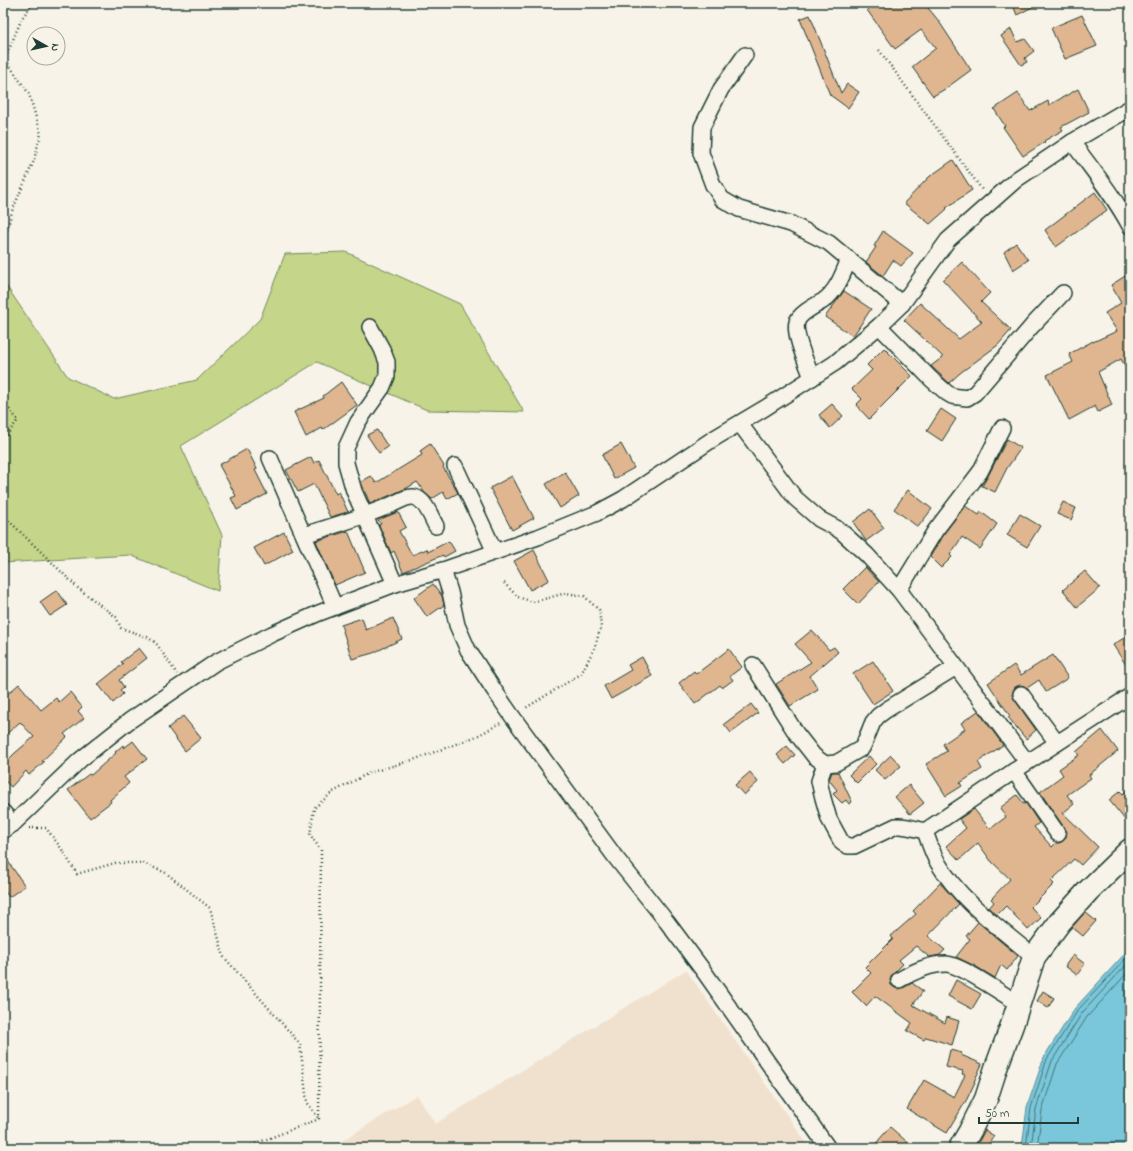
<svg xmlns="http://www.w3.org/2000/svg" width="1133" height="1151" viewBox="0 0 1133 1151" font-family="'Indie Flower',sans-serif">
	<style>
		.built { fill: #f0e1ce }
		.green { fill: #c5d589; stroke: #72895e }
		.water { fill: #7ac6da; stroke: #568f98 }
		.lines { fill: none; stroke-linecap: round; stroke-linejoin: round }
		.shore { stroke: #437476; stroke-width: 1 }
		.building { fill: #e0b690; stroke: #1f3d34 }
		.minor-casing { stroke: #1f3d34; stroke-width: 18 }
		.highway-casing { stroke: #1f3d34; stroke-width: 25 }
		.path { stroke: #1f3d34; stroke-width: 2.5; stroke-dasharray: 1 3; stroke-linecap: butt }
		.minor { stroke: #f7f3e8; stroke-width: 15 }
		.highway { stroke: #f7f3e8; stroke-width: 22 }
	</style>
	<rect width="100%" height="100%" fill="#f7f3e8"/>
	<filter id="ink" filterUnits="userSpaceOnUse"><feTurbulence type="fractalNoise" baseFrequency=".025" numOctaves="2"/><feDisplacementMap in="SourceGraphic" scale="8" xChannelSelector="R" yChannelSelector="G"/><feConvolveMatrix kernelMatrix="1 2 1 2 8 2 1 2 1" color-interpolation-filters="sRGB"/></filter>
	<g filter="url(#ink)">
		<!-- built -->
		<path class="built" d="M686,970L810,1148H330L417,1095L435,1124Z"/>
		<!-- green -->
		<path class="green" d="M346,252L460,304L524,412L427,410L317,362L181,446L222,535L218,591L130,555L3,563V281L68,377L114,399L197,380L260,319L285,254Z"/>
		<!-- water -->
		<path class="water" d="M1130,948V1148H1022L1027,1107L1044,1057L1075,1008Z"/>
		<g class="lines">
			<!-- shore -->
			<g class="shore">
				<path d="M1026,1148L1031,1108L1047,1059L1078,1010L1130,954"/>
				<path d="M1031,1148L1036,1109L1052,1061L1082,1013L1130,961"/>
				<path d="M1037,1148L1042,1110L1057,1064L1087,1017L1130,970"/>
			</g>
		</g>
		<!-- building -->
		<g class="building">
			<path d="M877,3H924L938,20L971,70L945,89L933,96L912,67L936,48L921,30L895,49L867,10Z"/>
			<path d="M1012,3H1040L1017,15Z"/>
			<path d="M810,15L841,93L847,84L859,92L848,108L830,95L800,19Z"/>
			<path d="M1082,15L1097,46L1065,59L1051,28Z"/>
			<path d="M1011,29L1017,42L1025,39L1034,51L1025,58L1027,62L1021,65L1001,36Z"/>
			<path d="M1078,89L1089,112L1061,127L1063,130L1044,141L1045,142L1023,156L1003,127L1005,126L994,109L1018,93L1030,111L1048,101L1049,105Z"/>
			<path d="M953,160L972,190L946,208L947,209L930,224L904,203L929,177Z"/>
			<path d="M1095,192L1107,210L1056,247L1045,230Z"/>
			<path d="M883,231L913,253L901,266L893,260L883,276L866,262L876,247L874,246Z"/>
			<path d="M1016,243L1028,260L1013,270L1004,252Z"/>
			<path d="M962,262L990,293L981,302L1011,330L998,345L960,373L949,383L931,366L943,357L904,320L920,303L959,339L982,322L943,280Z"/>
			<path d="M1130,273V376L1121,359L1098,372L1112,405L1098,412L1095,406L1069,420L1047,375L1073,362L1069,354L1093,341V342L1117,331L1105,313L1121,303L1111,285Z"/>
			<path d="M844,291L871,309L853,336L825,317Z"/>
			<path d="M884,348L912,376L869,419L856,405L862,399L852,389L872,370L867,365Z"/>
			<path d="M341,382L357,405L323,430L322,428L306,437L294,412L324,398L323,396Z"/>
			<path d="M832,404L843,416L830,428L819,415Z"/>
			<path d="M941,409L956,419L942,441L927,431Z"/>
			<path d="M377,430L388,447L379,453L367,435Z"/>
			<path d="M1007,439L1021,448L1007,468L995,492L982,486L988,476Z"/>
			<path d="M430,444L444,466L443,467L458,493L447,499L443,492L432,499L424,492L418,483L417,482L407,488L370,504L361,482L371,476L376,483L422,455L420,451Z"/>
			<path d="M621,444L634,468L614,479L602,455Z"/>
			<path d="M247,449L257,469L255,470L267,494L237,510L231,498L236,496L219,465Z"/>
			<path d="M311,457L314,463L319,460L336,494L339,492L348,512L330,517L314,484L298,492L286,470Z"/>
			<path d="M565,472L579,496L560,508L546,484Z"/>
			<path d="M512,476L534,518L512,530L490,488Z"/>
			<path d="M908,490L932,509L918,527L894,509Z"/>
			<path d="M1063,502L1076,508L1071,520L1057,514Z"/>
			<path d="M965,506L979,515L981,512L997,524L980,549L962,537L950,555L952,557L941,568L930,557L942,536Z"/>
			<path d="M870,509L884,528L866,541L853,522Z"/>
			<path d="M398,512L406,527L399,531L412,555L427,549L428,552L449,541L455,551L444,557L443,555L403,572L394,551L391,553L379,525L381,524L378,520Z"/>
			<path d="M1020,514L1040,526L1027,547L1007,535Z"/>
			<path d="M348,531L365,572L335,585L316,541Z"/>
			<path d="M284,532L293,550L264,566L254,548Z"/>
			<path d="M534,550L549,580L530,590L514,561Z"/>
			<path d="M865,567L879,582L858,604L843,589Z"/>
			<path d="M1085,571L1100,588L1077,607L1063,590Z"/>
			<path d="M433,584L442,596L444,605L427,617L414,598Z"/>
			<path d="M57,590L67,605L50,616L40,602Z"/>
			<path d="M362,618L366,630L393,618L402,639L373,653L352,659L341,625Z"/>
			<path d="M812,630L829,650L834,647L838,652L810,676L818,689L790,706L776,684L811,662L795,644Z"/>
			<path d="M1130,634V671L1113,645Z"/>
			<path d="M139,648L147,658L119,680L124,687L120,690L123,694L113,703L98,684L123,664L121,662Z"/>
			<path d="M729,649L742,667L730,676L733,680L722,688L720,685L695,704L679,683L694,671L696,674Z"/>
			<path d="M1053,655L1068,678L1046,692L1039,680L1027,688L1024,686L1020,685L1015,687L1013,691L1012,695L1014,699L1036,730L1026,739L1008,717L1010,716L988,683L1014,665L1021,675Z"/>
			<path d="M642,657L652,676L611,699L604,686L631,670L628,665Z"/>
			<path d="M873,661L893,691L873,704L853,674Z"/>
			<path d="M19,684L41,710L56,698L59,702L70,692L82,707L78,711L84,718L64,734L67,737L42,761L44,762L29,775L26,771L11,787L3,779V765L15,753L34,737L20,722L3,737V698Z"/>
			<path d="M751,704L758,713L731,733L724,724Z"/>
			<path d="M978,711L1003,745L978,762L982,769L960,783L962,786L946,796L926,764L947,751L943,744L965,729L961,723Z"/>
			<path d="M183,716L201,738L185,751L168,728Z"/>
			<path d="M1102,730L1118,751L1089,775L1091,778L1067,795L1074,804L1063,813L1098,847L1081,865L1074,859L1051,881L1054,884L1031,907L1041,918L1028,930L1006,906L997,915L989,908L994,902L991,899L1010,879L991,861L978,843L959,860L946,846L966,828L959,819L974,809L990,829L1006,817L1000,808L1017,795L1024,804L1026,803L1039,823L1034,827L1052,847L1056,843H1059L1063,841L1066,837L1067,832L1040,792L1063,775L1059,769L1079,755L1076,752Z"/>
			<path d="M133,741L147,759L124,777L129,783L110,800L111,802L90,818L68,790L89,774L91,775L116,753L115,752L123,745L124,748Z"/>
			<path d="M787,746L795,755L785,764L777,755Z"/>
			<path d="M891,755L901,766L885,780L875,770Z"/>
			<path d="M869,756L876,764L857,783L849,775Z"/>
			<path d="M750,772L758,782L744,795L735,785Z"/>
			<path d="M832,772H838L852,802L849,804L846,800L842,803L833,794L837,790L829,780Z"/>
			<path d="M909,785L924,803L910,814L895,797Z"/>
			<path d="M1130,787V826L1109,800L1120,791L1123,794Z"/>
			<path d="M3,854L25,886L9,897L3,889Z"/>
			<path d="M940,883L959,904L928,936L945,950L940,955L929,957L916,946L899,960L903,964L892,975L890,980L891,985L895,988L898,989L903,988L912,983L923,991L913,1005L945,1023L947,1017L959,1021L952,1045L926,1037L924,1040L907,1031L912,1023L875,996L866,1006L852,992L871,973L865,967L893,939L891,936L916,914L913,911Z"/>
			<path d="M1085,912L1096,921L1083,936L1072,927Z"/>
			<path d="M978,922L1018,956L1007,970L1001,965L995,978L975,966L956,957L970,939L966,936Z"/>
			<path d="M1073,955L1085,964L1077,975L1065,966Z"/>
			<path d="M956,980L981,994L972,1009L948,996Z"/>
			<path d="M1043,991L1054,998L1048,1008L1037,1001Z"/>
			<path d="M950,1050L962,1053L961,1055L982,1064L974,1082H975L967,1099L947,1133L907,1109L924,1080L954,1097L965,1075L962,1074L963,1071L946,1067Z"/>
			<path d="M890,1127L914,1148H872Z"/>
			<path d="M985,1130L994,1136L986,1148L978,1143Z"/>
		</g>
		<g class="lines">
			<!-- minor casing -->
			<g class="minor-casing">
				<g id="minor">
					<path d="M745,55L721,89L702,127L701,153L713,185L722,199L739,209L791,224L829,243L902,304"/>
					<path d="M1072,142C1092,169 1114,196 1130,226"/>
					<path d="M879,326L931,379L947,393L952,396L967,398L975,393L1032,326L1063,293"/>
					<path d="M370,327L382,349L387,362V376L382,388L358,422L346,448V463L354,491L395,584"/>
					<path d="M812,378C808,366 793,334 797,322C799,314 816,305 823,301C837,291 843,274 849,259"/>
					<path d="M740,424L795,498L819,519L836,528L843,533L867,555L899,590L1027,762"/>
					<path d="M270,458L335,607"/>
					<path d="M455,466L495,552"/>
					<path d="M304,535C333,526 363,517 391,505C398,502 406,496 414,497C425,499 431,517 436,526"/>
					<path d="M443,570L450,592L457,625L468,650L494,690L512,716L616,858L667,922L705,973L828,1148"/>
					<path d="M899,590L935,531L980,472L1002,428"/>
					<path d="M753,665L796,733L814,756L825,764L836,763L862,748L864,744L873,722L878,716L886,710L956,667"/>
					<path d="M1021,694L1057,743"/>
					<path d="M825,764L819,781L823,798L829,819L842,843L848,846H854L896,826C906,825 915,829 925,831"/>
					<path d="M1014,771L1058,834"/>
					<path d="M3,812L13,824"/>
					<path d="M3,831L13,824L80,760L129,721L216,662L272,634L319,613L395,584L443,570L538,537L597,513L623,499L713,439L765,408L835,363L879,326L902,304L948,240L1017,179L1072,142L1130,108"/>
					<path d="M1034,957C1000,928 961,902 938,863C932,853 929,842 925,831L1014,771L1130,696"/>
					<path d="M899,980C913,972 929,964 946,964C960,964 1004,995 1019,1004"/>
				</g>
			</g>
			<!-- highway casing -->
			<g class="highway-casing">
				<path id="highway" d="M960,1148L970,1131L986,1099L996,1068L1012,1025L1034,957L1060,922L1088,891L1130,850"/>
			</g>
			<!-- path -->
			<g class="path">
				<path d="M879,50L983,191"/>
				<path d="M3,241L5,239L12,211L33,163L41,134L29,94L5,59L22,18L33,3"/>
				<path d="M3,404L9,409L18,420L3,440"/>
				<path d="M3,515L78,588L116,617L121,628L147,637L156,643L177,674"/>
				<path d="M504,583L518,597L533,602L566,593L584,596L599,610L601,627L594,649L581,674L524,709"/>
				<path d="M29,828H46L61,848L77,874L115,863H143L166,873L210,908L224,957L300,1044L307,1102L319,1119"/>
				<path d="M319,1119L321,850L310,835L314,808L333,792L369,773L416,759L477,736L501,723"/>
				<path d="M244,1148L319,1119"/>
			</g>
			<!-- minor -->
			<use href="#minor" class="minor"/>
			<!-- highway -->
			<use href="#highway" class="highway"/>
		</g>
	</g>
	<!-- margin -->
	<rect width="1133" height="1151" fill="none" stroke="#f7f3e8" stroke-width="16"/>
	<rect x="8" y="8" width="1117" height="1135" fill="none" stroke="#1f3d34" stroke-width="1.5" filter="url(#ink)"/>
	<!-- north arrow -->
	<g transform="translate(46 46) rotate(98)"><circle r="19" fill="#f7f3e8" stroke="#a1aaa0"/>
	<path d="M0-3L7 15L0 10L-7 15Z" fill="#1f3d34"/>
	<text y="-6" font-size="11" font-weight="bold" text-anchor="middle" fill="#1f3d34">N</text>
	</g>
	<!-- scale -->
	<path d="M979 1117v6h99v-6" fill="none" stroke="#1f3d34" stroke-width="2"/>
	<text x="985" y="1117" font-size="12" fill="#1f3d34" stroke="#f7f3e8" stroke-width="3" paint-order="stroke">50 m</text>
</svg>
